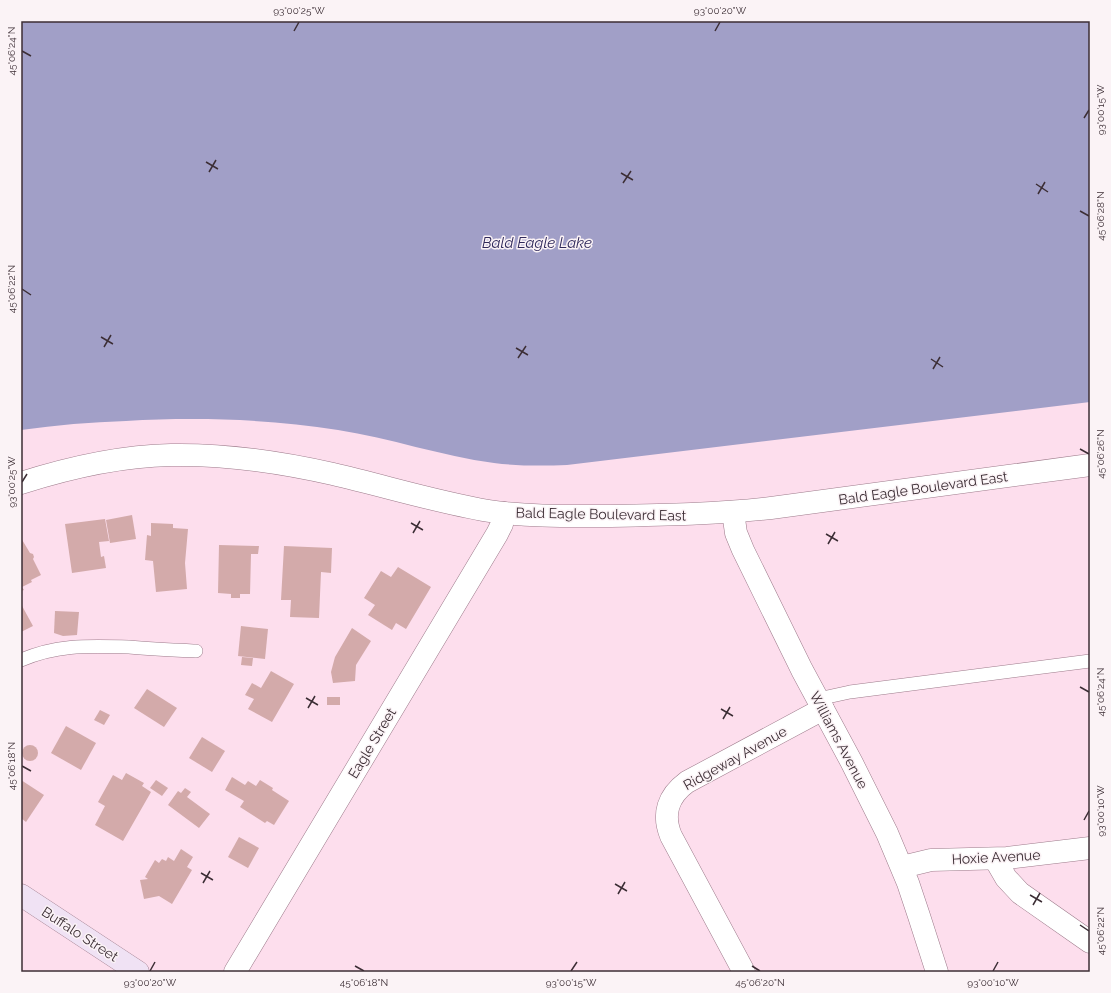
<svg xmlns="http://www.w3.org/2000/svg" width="1111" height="993" viewBox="0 0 1111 993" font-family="Raleway,sans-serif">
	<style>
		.water { fill: #a19fc7 }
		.building { fill: #d3aaaa }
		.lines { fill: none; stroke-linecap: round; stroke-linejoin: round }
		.lane-casing { stroke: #9d7b8b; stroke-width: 14 }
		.street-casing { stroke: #9d7b8b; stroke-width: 23 }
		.secondary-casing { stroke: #9d7b8b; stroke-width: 23 }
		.lane { stroke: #fff; stroke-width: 13 }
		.street { stroke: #fff; stroke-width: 22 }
		.secondary { stroke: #f0e2f4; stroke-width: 22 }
		.ticks { fill: none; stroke: #3c2e35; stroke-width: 1.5 }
		.labels { text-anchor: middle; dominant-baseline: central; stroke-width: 3; stroke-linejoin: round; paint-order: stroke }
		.street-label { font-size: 14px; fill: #3c2e35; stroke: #fbf3f6 }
		.water-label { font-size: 15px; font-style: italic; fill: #2f285a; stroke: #fbf3f6 }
		.neatline { fill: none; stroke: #3c2e35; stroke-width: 1.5 }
		.ticks-label { font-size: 10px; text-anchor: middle; fill: #3c2e35 }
	</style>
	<rect width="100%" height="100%" fill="#fddeed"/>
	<!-- water -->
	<path class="water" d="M21,21H1090V402L567,465C542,466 518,466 494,463C441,456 390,438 338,430C268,419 197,417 126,421C91,422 56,425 21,430Z"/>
	<!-- building -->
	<g class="building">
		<path d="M132,515L136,539L110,543L106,520Z"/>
		<path d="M105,519L109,541L99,542L101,557L104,556L106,568L72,573L65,524Z"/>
		<path d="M151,523L173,524V528L188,529L185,563L187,589L156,592L153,561L145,560L147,535L151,536Z"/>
		<path d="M21,538L30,553L33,554L34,557L33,559L41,575L31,580L32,582L22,587L24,590L21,591Z"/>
		<path d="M219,545L259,546L258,554H251L250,594H240V598H231V594L218,593Z"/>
		<path d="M284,546L332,548L331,573L321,572L319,618L290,617L291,600H281Z"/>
		<path d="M398,567L431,587L406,629L396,623L392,630L368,615L375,605L364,598L381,571L391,577Z"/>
		<path d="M21,604L33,626L21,632Z"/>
		<path d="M55,611L79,612L77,635L63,636L54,633Z"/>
		<path d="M241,626L268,629L265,659L238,656Z"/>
		<path d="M352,628L371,641L356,665L355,681L333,683L331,672L335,657Z"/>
		<path d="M242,657L253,658L252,666L241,665Z"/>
		<path d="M271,671L294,684L272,722L248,709L254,699L245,695L252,683L261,688Z"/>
		<path d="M147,689L177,708L164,727L134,708Z"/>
		<rect x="327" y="697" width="13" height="8"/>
		<path d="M100,710L110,715L104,725L94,720Z"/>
		<path d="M66,726L96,743L81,770L51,753Z"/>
		<path d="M202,737L225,751L212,772L189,758Z"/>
		<circle cx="30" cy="753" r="8"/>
		<path d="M126,773L144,783L142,786L151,792L123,841L95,825L105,806L98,802L113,775L122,780Z"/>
		<path d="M232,777L245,785L248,781L256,786L260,780L273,788L272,790L289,801L274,825L267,821L265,823L240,807L244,801L225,790Z"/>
		<path d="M21,780L44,795L26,822L21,818Z"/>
		<path d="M156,780L168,788L162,796L150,788Z"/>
		<path d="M185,788L191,792L187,797L210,814L199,828L168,805L178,791L181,793Z"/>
		<path d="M239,837L259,848L248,868L228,857Z"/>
		<path d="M181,849L193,857L187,867L192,870L172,904L159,896L144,899L140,880L148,879L145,877L155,860L159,863L162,859L166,861L168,857L174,861Z"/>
	</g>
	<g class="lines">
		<!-- lane casing -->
		<g class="lane-casing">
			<g id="lane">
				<path d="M21,660C58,644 89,646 129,647C151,649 174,650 196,651"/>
				<path d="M818,699L850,692L1090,661"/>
			</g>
		</g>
		<!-- street casing -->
		<g class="street-casing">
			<g id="street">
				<path d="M21,483C68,468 121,456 171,455C225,454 280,462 333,474C385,486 436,502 489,511C529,517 571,516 611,516C665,515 718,514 771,508L1090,465"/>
				<path d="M733,512L736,533L743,550L802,670L852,763L887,833L908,883L919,916L937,972"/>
				<path d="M995,859L1006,878L1020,893L1090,942"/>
				<path d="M902,867L931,860L1007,858L1090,848"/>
				<path d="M235,972L497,534L502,524L504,513"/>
				<path d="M744,972L671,836C662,814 668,796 687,782L823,709"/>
			</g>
		</g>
		<!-- secondary casing -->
		<g class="secondary-casing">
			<path id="secondary" d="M21,895L138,972"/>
		</g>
		<!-- lane -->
		<use href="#lane" class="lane"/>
		<!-- street -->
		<use href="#street" class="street"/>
		<!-- secondary -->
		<use href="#secondary" class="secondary"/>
	</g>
	<!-- ticks -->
	<path class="ticks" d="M294,31L299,22M715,31L720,22M22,51L31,56M1084,118L1089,110M206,162L218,169M209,172L216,160M621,173L633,180M623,183L631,171M1036,184L1048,192M1038,194L1045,182M1080,211L1089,216M22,289L31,295M101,337L113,344M104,347L111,335M516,348L528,355M518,358L526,346M931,359L943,367M933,369L940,357M1080,449L1089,454M22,482L27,474M411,523L423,530M413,533L420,521M826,534L838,541M828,544L835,532M1080,687L1089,692M306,698L318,705M308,708L315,696M721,709L733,716M723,719L730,707M22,766L31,771M1084,820L1089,811M201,873L213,880M203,883L210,871M615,884L627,891M618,894L625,882M1030,895L1042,902M1033,905L1040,893M1080,925L1089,931M355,966L364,971M752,966L760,971M150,971L155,962M571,971L577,962M993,971L998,962"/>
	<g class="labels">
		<!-- street labels -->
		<g class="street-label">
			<text transform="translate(923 488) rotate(-8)">Bald Eagle Boulevard East</text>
			<text transform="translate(601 514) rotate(1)">Bald Eagle Boulevard East</text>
			<text transform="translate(839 740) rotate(62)">Williams Avenue</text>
			<text transform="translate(372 743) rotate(-59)">Eagle Street</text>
			<text transform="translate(735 758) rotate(-29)">Ridgeway Avenue</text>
			<text transform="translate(996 857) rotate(-3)">Hoxie Avenue</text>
			<text transform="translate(80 934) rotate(33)">Buffalo Street</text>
		</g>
		<!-- water labels -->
		<g class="water-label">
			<text x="537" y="243">Bald Eagle Lake</text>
		</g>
	</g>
	<!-- border -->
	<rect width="1111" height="993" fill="none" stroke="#fbf3f6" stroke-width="44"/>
	<rect x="22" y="22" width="1067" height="949" class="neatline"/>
	<g class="ticks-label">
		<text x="299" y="14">93°00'25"W</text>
		<text x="720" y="14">93°00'20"W</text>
		<text transform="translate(11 51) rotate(-90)" y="4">45°06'24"N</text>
		<text transform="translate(1100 110) rotate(-90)" y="4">93°00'15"W</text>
		<text transform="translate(1100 216) rotate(-90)" y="4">45°06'28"N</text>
		<text transform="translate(11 289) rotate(-90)" y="4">45°06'22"N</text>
		<text transform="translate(1100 454) rotate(-90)" y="4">45°06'26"N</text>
		<text transform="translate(11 482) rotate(-90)" y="4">93°00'25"W</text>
		<text transform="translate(1100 692) rotate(-90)" y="4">45°06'24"N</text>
		<text transform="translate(11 766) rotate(-90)" y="4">45°06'18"N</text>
		<text transform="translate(1100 811) rotate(-90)" y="4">93°00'10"W</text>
		<text transform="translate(1100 931) rotate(-90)" y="4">45°06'22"N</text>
		<text x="150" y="986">93°00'20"W</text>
		<text x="364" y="986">45°06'18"N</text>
		<text x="571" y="986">93°00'15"W</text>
		<text x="760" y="986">45°06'20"N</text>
		<text x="993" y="986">93°00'10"W</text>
	</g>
</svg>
